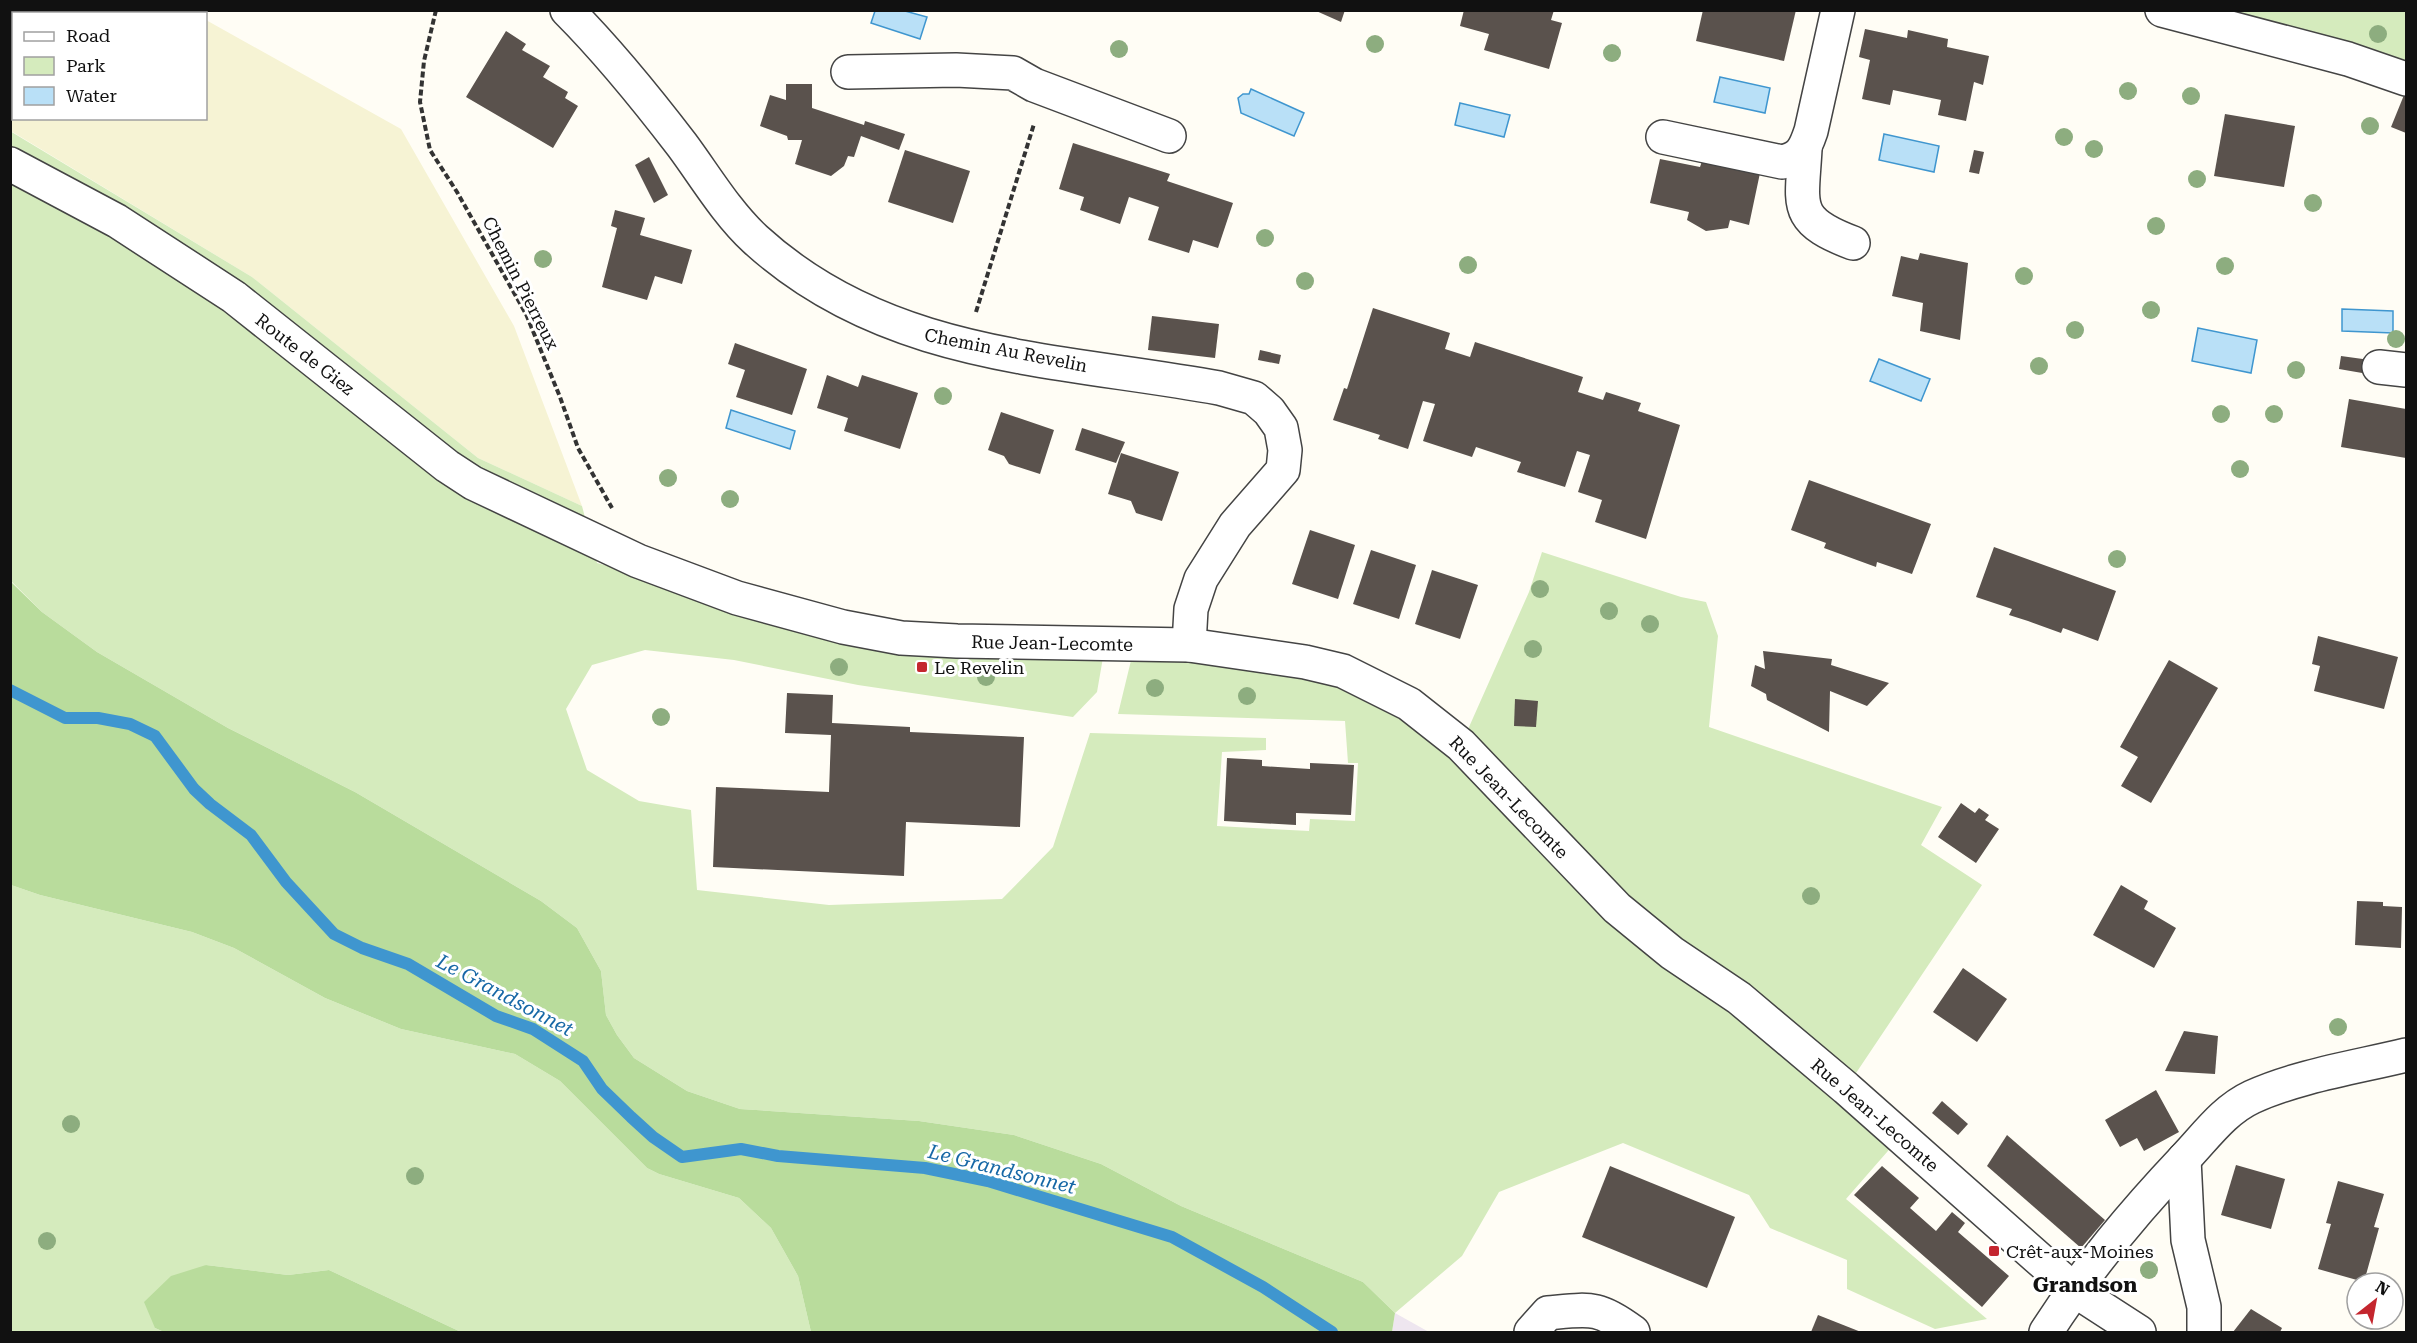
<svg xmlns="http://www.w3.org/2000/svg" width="2417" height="1343" viewBox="0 0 2417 1343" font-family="'Roboto Serif',serif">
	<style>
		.industrial { fill: #eee6ef }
		.farmland { fill: #f6f3d4 }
		.green { fill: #d5ebbd }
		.forest { fill: #b9dc9c }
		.water { fill: #b9e0f7; stroke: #3f96cf; stroke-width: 1.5 }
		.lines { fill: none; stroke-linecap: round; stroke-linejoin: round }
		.stream { stroke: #3f96cf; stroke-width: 12 }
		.building { fill: #5a524d }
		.minor-casing { stroke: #444; stroke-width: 36 }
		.path { stroke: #333; stroke-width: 4; stroke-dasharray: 6 3; stroke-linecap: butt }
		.minor { stroke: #fff; stroke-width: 33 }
		.tree { fill: #8dad7f }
		.poi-dot { fill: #c4262e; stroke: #fff; stroke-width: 2 }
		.labels { text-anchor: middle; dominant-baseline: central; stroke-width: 6; stroke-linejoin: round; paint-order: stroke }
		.street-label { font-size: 18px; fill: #111; stroke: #fff }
		.poi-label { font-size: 18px; fill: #111; stroke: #fff; text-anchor: start }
		.water-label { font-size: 20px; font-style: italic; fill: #1768a6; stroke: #fff }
		.quarter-label { font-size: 21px; font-weight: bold; fill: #111; stroke: #fff }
	</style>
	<rect width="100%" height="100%" fill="#fffdf5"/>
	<!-- industrial -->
	<path class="industrial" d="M1395,1313L1429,1332H1392Z"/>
	<!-- farmland -->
	<path class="farmland" d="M11,10H189L194,13L14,14V118H206V20L401,129L514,326L582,506L478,458L252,277L11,131Z"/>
	<!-- green -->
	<g class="green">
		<path d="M2162,11H2406V79Z"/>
		<path d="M10,131L252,277L478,458L582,506L597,563L846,632L1105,646L1097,692L1073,717L858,685L734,660L645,650L592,665L566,709L587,770L639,801L691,810L697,890L829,905L1002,899L1053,847L1090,733L1266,738V750L1222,752L1217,826L1309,831L1310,819L1355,821L1358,763H1348L1345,721L1118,714L1135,644L1305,662L1461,745L1529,592L1542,552L1681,597L1706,602L1718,636L1709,727L1942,807L1921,845L1982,885L1846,1088L1901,1136L1846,1199L1987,1319L1935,1329L1847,1289V1260L1770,1228L1749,1195L1623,1143L1499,1192L1462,1256L1395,1313L1363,1282L1181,1206L1101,1164L1014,1135L919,1121L740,1109L687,1091L634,1058L617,1035L606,1015L601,971L577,928L541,901L355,792L228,728L97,652L42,612L11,581Z"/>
		<path d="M11,885L40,895L192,932L234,948L325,998L401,1029L515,1054L560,1081L647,1168L659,1174L739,1198L771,1228L798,1276L811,1332H461L329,1270L288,1275L206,1265L155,1328L164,1332H11Z"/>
	</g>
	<!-- forest -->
	<g class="forest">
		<path d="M10,581L42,612L97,652L228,728L355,792L541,901L577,928L601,971L606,1015L617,1035L634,1058L687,1091L740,1109L919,1121L1014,1135L1101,1164L1181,1206L1363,1282L1395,1313L1392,1332H811L798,1276L771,1228L739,1198L659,1174L647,1168L560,1081L515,1054L401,1029L325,998L234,948L192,932L40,895L11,885Z"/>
		<path d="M206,1265L288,1275L329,1270L461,1332H164L155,1328L144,1302L171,1276Z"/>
	</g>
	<!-- water -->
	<g class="water">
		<path d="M875,11H905L927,17L920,39L871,23Z"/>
		<path d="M1720,77L1770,88L1765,113L1714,102Z"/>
		<path d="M1251,89L1304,113L1294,136L1241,113L1238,98L1243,94H1249Z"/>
		<path d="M1460,103L1510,115L1504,137L1455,125Z"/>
		<path d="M1884,134L1939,146L1934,172L1879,160Z"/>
		<path d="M2342,309L2393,311V333L2342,331Z"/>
		<path d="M2198,328L2257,340L2251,373L2192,361Z"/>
		<path d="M1879,359L1930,379L1921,401L1870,381Z"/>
		<path d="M731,410L795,431L790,449L726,428Z"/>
	</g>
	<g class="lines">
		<!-- stream -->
		<path class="stream" d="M10,690L65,718H98L130,724L155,736L194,789L210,804L251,835L286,882L334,934L362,948L408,964L496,1016L533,1029L583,1061L602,1089L631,1117L653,1137L682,1157L741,1149L778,1156L925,1168L988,1181L1172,1237L1263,1287L1332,1332"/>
	</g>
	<!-- building -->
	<g class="building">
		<path d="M1314,10H1345L1341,22Z"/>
		<path d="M1464,10H1554L1551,20L1562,23L1549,69L1484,50L1489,34L1460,26Z"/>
		<path d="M1703,10H1796L1784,61L1696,41Z"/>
		<path d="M1865,29L1907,38L1908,30L1948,39L1947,47L1989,56L1983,85L1974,82L1966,121L1938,115L1941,100L1893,90L1890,105L1862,99L1870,60L1859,57Z"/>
		<path d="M506,31L526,44L522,50L550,66L543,77L568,92L565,98L578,106L553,148L466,97Z"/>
		<path d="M786,84H812V108L864,125L865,121L905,134L899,150L861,136L854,157L848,156L844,166L831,176L795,164L802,140H788L787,136L760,126L770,95L786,100Z"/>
		<path d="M2404,95L2406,97V133L2391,127Z"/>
		<path d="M2225,114L2295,126L2284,187L2214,176Z"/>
		<path d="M1073,143L1170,174L1167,181L1233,203L1218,248L1193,240L1189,253L1148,240L1159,207L1129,197L1120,224L1080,210L1084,197L1059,189Z"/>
		<path d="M905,150L970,171L953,223L888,202Z"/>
		<path d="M1974,150L1984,152L1979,174L1969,172Z"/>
		<path d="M649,157L668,195L654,203L635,165Z"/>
		<path d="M1660,159L1700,167L1702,161L1760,173L1749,225L1730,220L1728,228L1706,231L1687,220L1689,212L1650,203Z"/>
		<path d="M615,210L645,218L640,235L692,250L682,284L655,276L647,300L602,287L617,228L611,226Z"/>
		<path d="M1920,253L1968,263L1960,340L1920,331L1923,303L1892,296L1901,256L1918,260Z"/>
		<path d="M1373,308L1450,333L1445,349L1470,357L1475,342L1583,377L1578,392L1603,400L1606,392L1641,403L1638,411L1680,425L1646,539L1595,522L1602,500L1578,492L1590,455L1577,451L1565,487L1517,472L1521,462L1476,447L1472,457L1423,441L1435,404L1423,401L1408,449L1378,439L1380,435L1333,420L1344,388L1347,389Z"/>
		<path d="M1152,316L1219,324L1215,358L1148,350Z"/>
		<path d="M735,343L807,369L792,415L736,397L745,370L728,364Z"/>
		<path d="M1260,350L1281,355L1279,364L1258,360Z"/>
		<path d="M2341,356L2370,360L2368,374L2339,369Z"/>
		<path d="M827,375L858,387L862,375L918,393L900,449L844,431L848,418L817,408Z"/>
		<path d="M2349,399L2406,409V458L2341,447Z"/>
		<path d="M1001,412L1054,430L1040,474L1009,464L1004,456L988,450Z"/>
		<path d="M1082,428L1125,442L1116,463L1075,450Z"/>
		<path d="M1121,453L1179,472L1162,521L1136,513L1131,501L1108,494Z"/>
		<path d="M1809,480L1931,524L1912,574L1877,562L1876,567L1824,548L1826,543L1791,530Z"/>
		<path d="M1310,530L1355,545L1338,599L1292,584Z"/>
		<path d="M1994,547L2116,591L2098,641L2063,628L2061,633L2028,621L2009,615L2012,609L1976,597Z"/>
		<path d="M1371,550L1416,565L1399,619L1353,604Z"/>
		<path d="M1432,570L1478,585L1460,639L1415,624Z"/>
		<path d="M2318,636L2398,657L2384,709L2314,691L2320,666L2312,664Z"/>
		<path d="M1763,651L1832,659L1831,665L1889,683L1867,706L1830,691L1829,732L1767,700L1766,694L1751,686L1755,665L1765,669Z"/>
		<path d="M2169,660L2218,688L2151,803L2121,786L2138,757L2120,747Z"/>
		<path d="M787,693L833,695L832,723L910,727V732L1024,737L1020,827L906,822L904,876L713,867L716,787L829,792L831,735L785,733Z"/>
		<path d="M1515,699L1538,701L1536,727L1514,726Z"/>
		<path d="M1227,758L1262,760V766L1310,769V763L1354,765L1351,815L1296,813V825L1224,821Z"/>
		<path d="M1961,803L1975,813L1979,808L1989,815L1985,820L1999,829L1976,863L1938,837Z"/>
		<path d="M2121,885L2148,901L2144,909L2176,928L2154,968L2093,935Z"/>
		<path d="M2357,901L2383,902V906L2402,907L2401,948L2355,945Z"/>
		<path d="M1963,968L2007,999L1977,1042L1933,1012Z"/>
		<path d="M2184,1031L2218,1036L2215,1074L2165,1071Z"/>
		<path d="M2156,1090L2179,1132L2144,1151L2137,1138L2120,1147L2105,1120Z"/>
		<path d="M1942,1101L1968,1124L1958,1135L1932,1113Z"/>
		<path d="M2007,1135L2105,1220L2081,1248L1987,1166Z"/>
		<path d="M2236,1165L2285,1179L2271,1229L2221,1215Z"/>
		<path d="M1610,1166L1735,1217L1707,1288L1582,1237Z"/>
		<path d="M1882,1166L1919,1198L1910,1208L1936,1231L1952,1212L1965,1223L1958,1232L2009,1276L1982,1307L1854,1195Z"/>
		<path d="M2338,1181L2384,1194L2374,1227L2379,1228L2364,1282L2318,1269L2331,1224L2326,1223Z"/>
		<path d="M2251,1309L2282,1328L2280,1332H2233Z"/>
		<path d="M1818,1315L1861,1332H1811Z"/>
	</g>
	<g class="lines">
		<!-- minor casing -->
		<g class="minor-casing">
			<g id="minor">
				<path d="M567,10C609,52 646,98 682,145C705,176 726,212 755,239C886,359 1054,358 1219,388L1254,398L1269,411L1281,428L1285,450L1283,470L1235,525L1201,579L1191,609L1189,645"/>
				<path d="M2162,10L2348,59L2406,79"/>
				<path d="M848,72L956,70L1013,73L1034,85L1169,136"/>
				<path d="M1663,137L1782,162C1801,158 1805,149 1811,131L1838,10"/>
				<path d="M1805,149C1802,206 1792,220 1853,243"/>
				<path d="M10,164L117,221L234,297L447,466L473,483L638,561L737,598L843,627L901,638L957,641L1189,645L1305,662L1343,671L1409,704L1461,745L1617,908L1672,953L1739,998L1846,1088L2074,1290L2139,1332"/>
				<path d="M2379,367L2406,370"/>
				<path d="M2184,1159L2188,1240L2204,1307V1332"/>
				<path d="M1531,1332L1548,1313C1591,1309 1598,1306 1633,1332"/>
				<path d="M2046,1332C2088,1267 2132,1214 2185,1158C2206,1136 2224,1110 2252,1097C2298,1076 2357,1067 2406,1055"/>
			</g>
		</g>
		<!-- path -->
		<g class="path">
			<path d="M436,10L424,61L420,102L430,150L457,192L526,314L560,397L578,448L612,508"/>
			<path d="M976,312L1034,124"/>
		</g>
		<!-- minor -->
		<use href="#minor" class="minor"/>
	</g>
	<!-- trees -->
	<g class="tree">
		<circle cx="2378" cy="34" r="9"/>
		<circle cx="1375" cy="44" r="9"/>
		<circle cx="1119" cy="49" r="9"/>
		<circle cx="1612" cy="53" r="9"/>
		<circle cx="2128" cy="91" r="9"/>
		<circle cx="2191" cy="96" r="9"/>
		<circle cx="2370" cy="126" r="9"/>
		<circle cx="2064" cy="137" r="9"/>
		<circle cx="2094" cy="149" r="9"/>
		<circle cx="2197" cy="179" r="9"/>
		<circle cx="2313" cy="203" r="9"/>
		<circle cx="2156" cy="226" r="9"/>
		<circle cx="1265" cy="238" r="9"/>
		<circle cx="543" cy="259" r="9"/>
		<circle cx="1468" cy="265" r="9"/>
		<circle cx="2225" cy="266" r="9"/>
		<circle cx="2024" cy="276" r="9"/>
		<circle cx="1305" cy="281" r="9"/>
		<circle cx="2151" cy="310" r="9"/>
		<circle cx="2075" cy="330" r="9"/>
		<circle cx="2396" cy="339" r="9"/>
		<circle cx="2039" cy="366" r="9"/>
		<circle cx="2296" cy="370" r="9"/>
		<circle cx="943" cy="396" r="9"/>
		<circle cx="2221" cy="414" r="9"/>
		<circle cx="2274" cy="414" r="9"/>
		<circle cx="2240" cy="469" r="9"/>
		<circle cx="668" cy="478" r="9"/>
		<circle cx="730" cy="499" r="9"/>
		<circle cx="2117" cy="559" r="9"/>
		<circle cx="1540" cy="589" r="9"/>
		<circle cx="1609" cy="611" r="9"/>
		<circle cx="1650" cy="624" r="9"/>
		<circle cx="1533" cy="649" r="9"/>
		<circle cx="839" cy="667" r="9"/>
		<circle cx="986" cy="677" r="9"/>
		<circle cx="1155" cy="688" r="9"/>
		<circle cx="1247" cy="696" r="9"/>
		<circle cx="661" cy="717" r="9"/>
		<circle cx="1811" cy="896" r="9"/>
		<circle cx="2338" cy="1027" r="9"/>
		<circle cx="71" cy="1124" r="9"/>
		<circle cx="415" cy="1176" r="9"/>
		<circle cx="47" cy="1241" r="9"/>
		<circle cx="2149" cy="1270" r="9"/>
	</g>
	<!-- markers -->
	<g class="poi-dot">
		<rect x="916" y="661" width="12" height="12" rx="3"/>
		<rect x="1988" y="1245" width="12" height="12" rx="3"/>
	</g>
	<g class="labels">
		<!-- street labels -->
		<g class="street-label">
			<text transform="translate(521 283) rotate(63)">Chemin Pierreux</text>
			<text transform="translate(1006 350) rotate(11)">Chemin Au Revelin</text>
			<text transform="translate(305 354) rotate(38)">Route de Giez</text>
			<text transform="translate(1052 643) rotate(1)">Rue Jean-Lecomte</text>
			<text transform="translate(1509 797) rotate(46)">Rue Jean-Lecomte</text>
			<text transform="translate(1875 1115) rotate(41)">Rue Jean-Lecomte</text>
		</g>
		<!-- poi labels -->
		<g class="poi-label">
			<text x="934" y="667">Le Revelin</text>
			<text x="2006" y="1251">Crêt-aux-Moines</text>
		</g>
		<!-- water labels -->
		<g class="water-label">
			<text transform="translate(505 995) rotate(28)">Le Grandsonnet</text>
			<text transform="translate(1002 1169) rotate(14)">Le Grandsonnet</text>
		</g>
		<!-- quarter labels -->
		<g class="quarter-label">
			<text x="2085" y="1285">Grandson</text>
		</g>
	</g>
	<!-- border -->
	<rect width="2417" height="1343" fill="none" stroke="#111111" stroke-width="24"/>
	<!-- legend -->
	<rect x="12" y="12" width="195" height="108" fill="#ffffff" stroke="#a0a0a0" stroke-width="1.5"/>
	<rect x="24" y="32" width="30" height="9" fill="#ffffff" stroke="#a0a0a0" stroke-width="1.5"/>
	<text x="66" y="42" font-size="18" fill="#111111">Road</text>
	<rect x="24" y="57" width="30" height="18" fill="#d5ebbd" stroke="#a0a0a0" stroke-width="1.5"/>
	<text x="66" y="72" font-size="18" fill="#111111">Park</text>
	<rect x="24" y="87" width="30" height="18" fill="#b9e0f7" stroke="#a0a0a0" stroke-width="1.5"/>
	<text x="66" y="102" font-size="18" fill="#111111">Water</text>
	<!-- north arrow -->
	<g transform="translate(2375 1301) rotate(31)"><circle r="28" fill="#ffffff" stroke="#a0a0a0" stroke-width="1.5"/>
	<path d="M0-4.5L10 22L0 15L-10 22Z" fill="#c4262e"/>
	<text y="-9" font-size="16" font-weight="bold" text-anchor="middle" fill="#111111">N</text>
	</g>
</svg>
